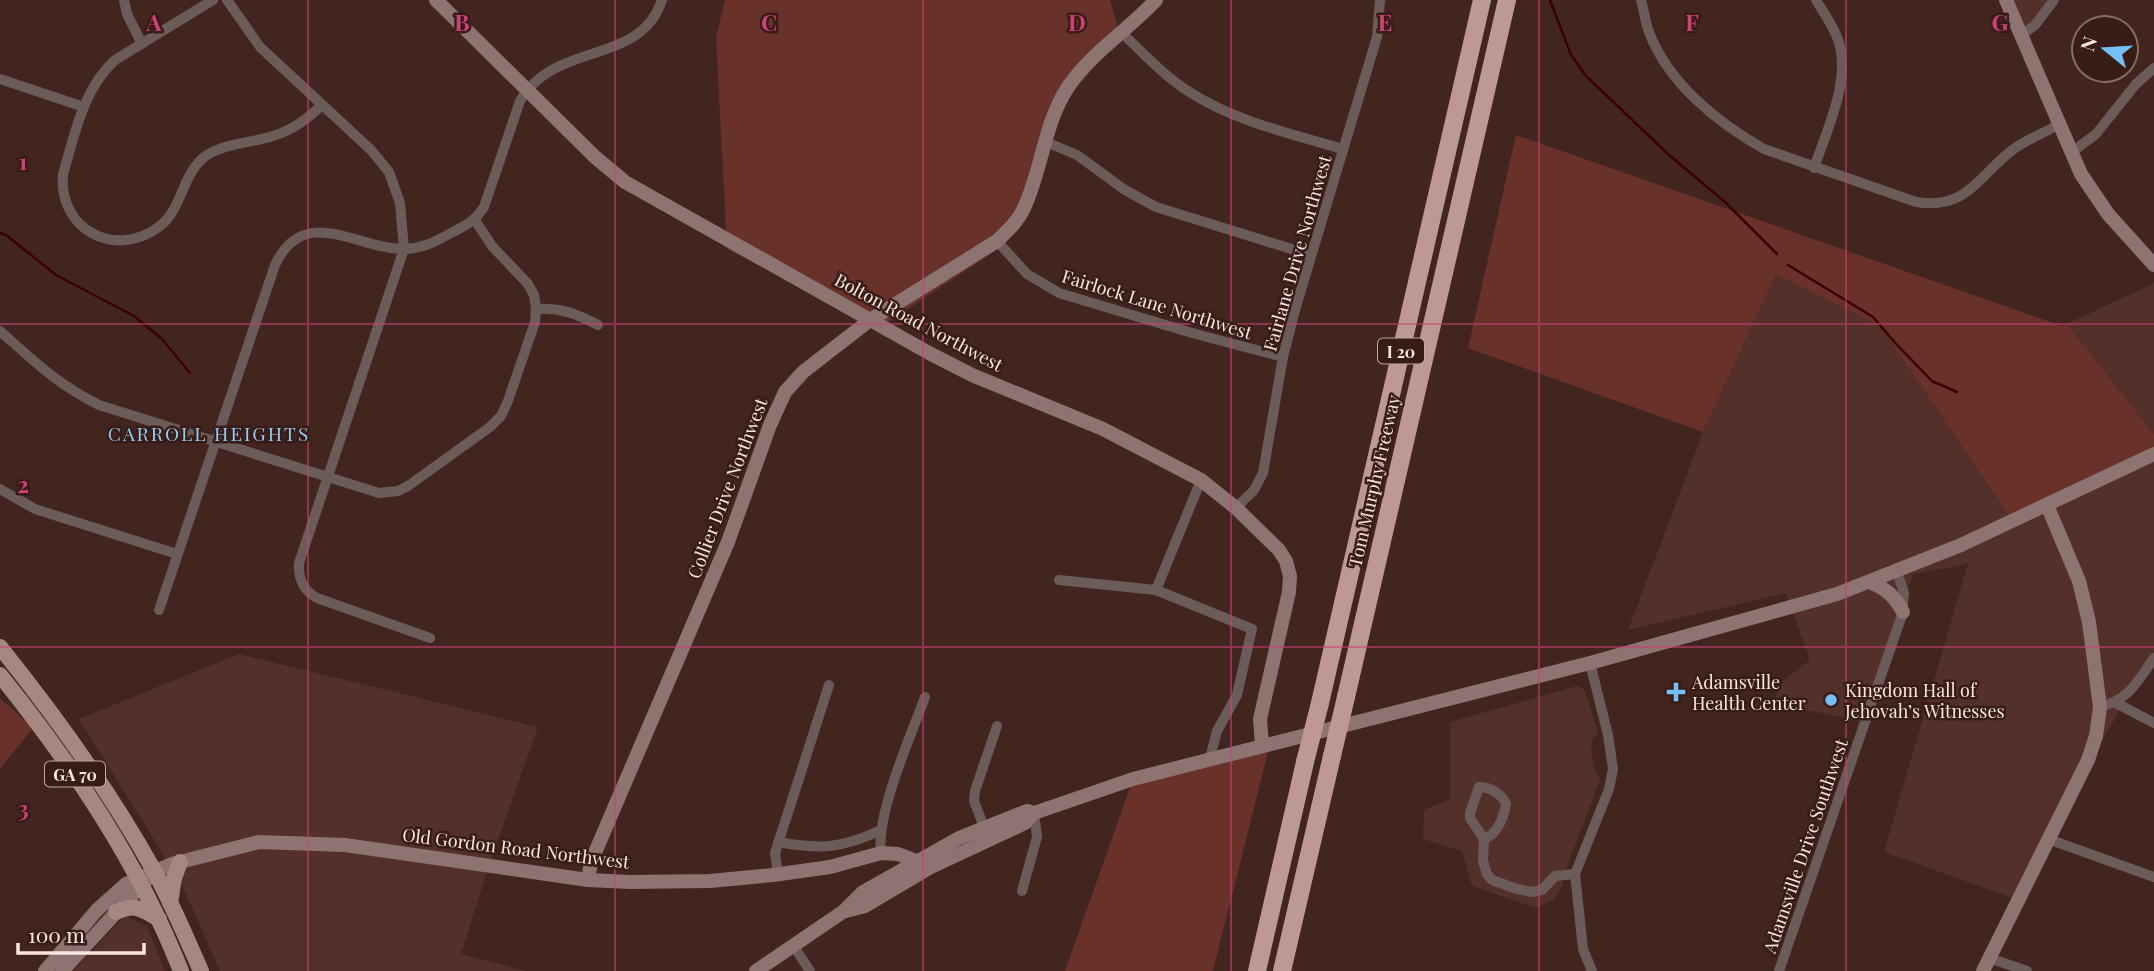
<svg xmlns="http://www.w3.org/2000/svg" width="2154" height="971" viewBox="0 0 2154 971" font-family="'Playfair Display',serif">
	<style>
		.built { fill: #54302a }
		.green { fill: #683129 }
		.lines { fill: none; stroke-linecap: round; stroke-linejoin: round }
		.stream { stroke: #3b0000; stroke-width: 2.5 }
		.street { stroke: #6b5c59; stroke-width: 10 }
		.secondary { stroke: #8d7470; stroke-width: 14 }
		.primary { stroke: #a68782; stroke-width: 16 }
		.highway { stroke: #be9892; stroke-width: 18 }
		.highway-bridge { stroke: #be9892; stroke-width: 18 }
		.grid { fill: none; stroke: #cd4176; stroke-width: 2; stroke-opacity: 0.55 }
		.poi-dot { fill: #74c0f6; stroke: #381c17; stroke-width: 2.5 }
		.labels { text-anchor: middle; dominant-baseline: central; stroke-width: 5; stroke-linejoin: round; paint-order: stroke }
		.shield { fill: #381c17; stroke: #c0a9a4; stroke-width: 2 }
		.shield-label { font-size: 16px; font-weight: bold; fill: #fae5e1 }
		.street-label { font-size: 18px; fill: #fae5e1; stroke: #381c17 }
		.poi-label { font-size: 18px; fill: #fae5e1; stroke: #381c17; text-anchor: start }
		.neighbourhood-label { font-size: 19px; letter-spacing: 2px; fill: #95ccf4; stroke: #381c17 }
		.grid-label { font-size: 23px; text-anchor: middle; font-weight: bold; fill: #cd4176; stroke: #381c17; stroke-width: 5; stroke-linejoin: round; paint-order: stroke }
	</style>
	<rect width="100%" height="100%" fill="#432520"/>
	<!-- built -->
	<g class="built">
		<path d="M2001,0H2053L2025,36Z"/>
		<path d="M1776,274L1880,326L2014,523L2154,461V652L2049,831L2013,898L1884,852L1968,564L1913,574L1864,722L1773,703L1783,681L1810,660L1786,593L1628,630L1703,432Z"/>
		<path d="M2154,283V434L2067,324Z"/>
		<path d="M239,654L538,727L489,865L461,954L526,971H220L181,883L79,719Z"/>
		<path d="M1577,686L1584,689L1598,732L1591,742L1593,765L1600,780L1568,864L1562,886L1553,900L1536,908L1472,886L1462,851L1423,839L1424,810L1450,799V722Z"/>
		<path d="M125,916L147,926L165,971H73Z"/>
	</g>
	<!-- green -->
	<g class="green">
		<path d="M725,0H1110L1121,39L1061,103L1042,161L1006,244L880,327L727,249L716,37Z"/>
		<path d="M1516,135L2062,326L2067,324L2154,434V461L2014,523L1880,326L1776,274L1703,432L1468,348Z"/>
		<path d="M0,698L33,728L0,769Z"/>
		<path d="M1271,740L1213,971H1065L1133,779Z"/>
	</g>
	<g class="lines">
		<!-- stream -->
		<g class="stream">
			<path d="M1550,0L1571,55L1586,76L1668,154L1725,202L1777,254"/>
			<path d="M0,233L6,235L56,275L134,316L162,339L190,373"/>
			<path d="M1788,265L1873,317L1897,345L1932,381L1957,392"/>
		</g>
		<!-- street -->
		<g class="street">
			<path d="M124,0L127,14L142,44"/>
			<path d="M213,0L115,60C83,89 75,134 63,174C58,230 116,260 160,226C183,208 182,172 207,155C226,143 251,143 273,136C293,130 307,119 322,105"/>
			<path d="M227,0L260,47L371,150L389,172L400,203L404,249L299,563C298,579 303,590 317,598L430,638"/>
			<path d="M1641,0C1644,10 1645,22 1649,32C1668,83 1718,123 1764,149L1916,202C1966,210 1977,178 2011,151C2025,140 2044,133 2060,124"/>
			<path d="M1122,33C1144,54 1165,77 1191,93C1237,122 1292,134 1343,149"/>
			<path d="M2023,34L2035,25L2054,0"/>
			<path d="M0,79L84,107"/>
			<path d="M1046,142L1077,155L1125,190L1156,207L1311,255"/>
			<path d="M2072,152L2096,134L2136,84L2154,68"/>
			<path d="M1814,168C1827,129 1853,78 1837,37C1832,24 1823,12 1816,0"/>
			<path d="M997,241L1027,274L1059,293L1192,333L1283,357"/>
			<path d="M536,309C560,307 577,314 598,325"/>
			<path d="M0,331C34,361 58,385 99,405L379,493L398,491L408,486L490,427L501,416L508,401L535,322L536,308L534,295L528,284L492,246L475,220"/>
			<path d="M0,489L35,509L177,554"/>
			<path d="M1236,508L1254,490L1263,473L1283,357L1295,310L1377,37L1380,0"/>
			<path d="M1059,580L1156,590L1252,629L1237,695L1217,731L1210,758"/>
			<path d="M1156,590L1201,480"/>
			<path d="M159,610L275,265C305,202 357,250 405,249C423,248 435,242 451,233C466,225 474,222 484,207L520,101C555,40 640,67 662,0"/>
			<path d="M1590,663L1608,735L1613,769L1609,789L1575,874L1583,949L1592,971"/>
			<path d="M2116,703L2154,723"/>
			<path d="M2100,707C2130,699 2137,682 2154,658"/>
			<path d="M984,827L974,801L975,791L997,726"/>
			<path d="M1484,839C1497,835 1504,817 1506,804C1502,794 1490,787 1479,787L1470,813V818L1484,839L1483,861L1487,874L1492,880L1517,889L1533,892L1542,890L1555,876L1575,874"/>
			<path d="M2048,839L2154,877"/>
			<path d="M778,842C821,850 843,848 881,830"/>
			<path d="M881,853C876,813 911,736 925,697"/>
			<path d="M778,875L775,853L829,685"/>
			<path d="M1022,891L1037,837L1034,813"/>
			<path d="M793,945L810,971"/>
			<path d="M1989,958L2027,971"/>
			<path d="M1779,971L1902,615L1904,593L1897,572"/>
		</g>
		<!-- secondary -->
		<g class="secondary">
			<path d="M436,0L595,157L625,182L929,353L972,375L1103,429L1201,480L1236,508L1279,550L1286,561L1290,576L1289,592L1260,719L1262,745"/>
			<path d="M2006,0L2081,174L2108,214L2154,265"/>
			<path d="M1870,582C1886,589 1895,596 1903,612"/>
			<path d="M588,880L591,862L728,542L770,425L785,392L803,372L870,320L997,241C1007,231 1018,222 1024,208C1042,170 1044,123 1068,87C1091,53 1128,30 1156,0"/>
			<path d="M846,911L865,906L929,868L1025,823L1034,813"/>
			<path d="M45,971L97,910L126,884L172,864L259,842L345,845L588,880L630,882L710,881L773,875L830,867L881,853L898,854L916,861"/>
			<path d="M62,971L149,877"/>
			<path d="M756,971L844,911L863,892L959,838L1027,811L1034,813L1133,779L1590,663L1837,594L1961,545L2154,454"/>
			<path d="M1983,971L2088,760L2096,736L2100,707L2089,622L2079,581L2047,505"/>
		</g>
		<!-- primary -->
		<g class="primary">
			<path d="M0,647C57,718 109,790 153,869C171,901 186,937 201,971"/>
			<path d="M0,675C73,766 138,862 181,971"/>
			<path d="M170,903L174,878L180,862"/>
			<path d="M116,912C136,903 141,909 159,919"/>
		</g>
		<!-- highway -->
		<g class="highway">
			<path d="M1346,697L1507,0"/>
			<path d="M1320,703L1482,0"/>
			<path d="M1257,971L1305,762"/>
			<path d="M1282,971L1332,756"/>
		</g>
		<!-- highway-bridge -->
		<g class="highway-bridge">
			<path d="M1332,756L1346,697"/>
			<path d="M1305,762L1320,703"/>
		</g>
	</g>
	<!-- grid -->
	<path class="grid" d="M308,0V971M615,0V971M923,0V971M1231,0V971M1539,0V971M1846,0V971M0,324H2154M0,647H2154"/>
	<!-- markers -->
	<g class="poi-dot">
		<path d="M1672.5 681.5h7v7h7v7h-7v7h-7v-7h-7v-7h7z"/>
		<circle cx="1831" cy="700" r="7"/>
	</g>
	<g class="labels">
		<!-- shield labels -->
		<g class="shield">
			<rect x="1378" y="338.5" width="46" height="25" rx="5"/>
			<rect x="45" y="761.5" width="60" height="25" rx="5"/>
		</g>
		<g class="shield-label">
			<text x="1401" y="351">I 20</text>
			<text x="75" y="774">GA 70</text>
		</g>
		<!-- street labels -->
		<g class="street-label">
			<text transform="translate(1297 253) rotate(-74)">Fairlane Drive Northwest</text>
			<text transform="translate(1157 304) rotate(17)">Fairlock Lane Northwest</text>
			<text transform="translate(919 322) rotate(28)">Bolton Road Northwest</text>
			<text transform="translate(1374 481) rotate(-77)">Tom Murphy Freeway</text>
			<text transform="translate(727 488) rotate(-69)">Collier Drive Northwest</text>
			<text transform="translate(1805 846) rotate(-71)">Adamsville Drive Southwest</text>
			<text transform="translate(516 848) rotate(7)">Old Gordon Road Northwest</text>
		</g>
		<!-- poi labels -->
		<g class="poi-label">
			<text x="1692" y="682">Adamsville<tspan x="1692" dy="21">Health Center</tspan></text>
			<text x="1845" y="690">Kingdom Hall of<tspan x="1845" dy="21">Jehovah’s Witnesses</tspan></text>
		</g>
		<!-- neighbourhood labels -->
		<g class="neighbourhood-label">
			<text x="209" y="433">CARROLL HEIGHTS</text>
		</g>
	</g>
	<g class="grid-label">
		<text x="154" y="31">A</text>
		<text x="462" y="31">B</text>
		<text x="769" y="31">C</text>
		<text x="1077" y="31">D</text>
		<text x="1385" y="31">E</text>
		<text x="1692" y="31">F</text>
		<text x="2000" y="31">G</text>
		<text x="23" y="170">1</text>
		<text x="23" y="493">2</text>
		<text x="23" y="817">3</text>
	</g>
	<!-- north arrow -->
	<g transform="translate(2105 49) rotate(288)"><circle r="33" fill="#381c17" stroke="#866c68" stroke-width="2"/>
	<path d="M0-5L12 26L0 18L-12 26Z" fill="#74c0f6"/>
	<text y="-10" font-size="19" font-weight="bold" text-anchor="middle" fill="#fae5e1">N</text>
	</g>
	<!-- scale -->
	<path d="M18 943v10h126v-10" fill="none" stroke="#fae5e1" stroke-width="3.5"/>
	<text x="28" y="943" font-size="21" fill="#fae5e1" stroke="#381c17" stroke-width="5" paint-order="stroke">100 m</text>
</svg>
